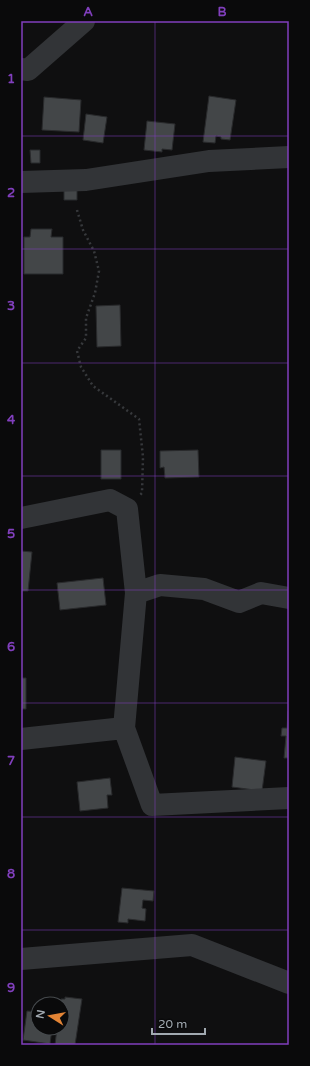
<svg xmlns="http://www.w3.org/2000/svg" width="310" height="1066" font-family="'Varela Round',sans-serif">
<rect width="100%" height="100%" fill="#0f0f10"/>
<path fill="#434648" stroke="#292a2c" d="M209 96 236 100 230 140 221 139V137L216 136 215 143 203 142Z
M44 97 81 100 79 132 42 130Z
M86 114 107 117 103 143 83 140Z
M147 121 175 124 172 150 162 149V152L144 150Z
M30 150H40V163H31Z
M64 187H77V200H64Z
M31 229H52L51 237H63V274H24V237H30Z
M120 305 121 346 97 347 96 306Z
M101 450H121V479H101Z
M198 450 199 477 165 478 164 467 160 468V451Z
M21 551 32 552 28 591H21Z
M103 578 106 605 60 610 57 583Z
M21 678H26V709H21Z
M288 711H289V758H284L286 736H281L282 728H287Z
M235 757 266 761 262 791 232 787Z
M110 778 112 795H107L108 808 80 811 77 782Z
M122 888 154 891 153 901 143 900 142 908 146 909 145 921 128 919V923L118 922Z
M65 997 82 999 75 1045H55L57 1028H62L61 999H65Z
M27 1011 38 1012V1028H52L50 1044 23 1040Z"/>
<g fill="none" stroke-linecap="round" stroke-linejoin="round">
<path stroke="#37393c" stroke-width="2.5" stroke-dasharray="2 3" stroke-linecap="butt" d="M77 210 83 230 94 251 99 271 95 293 86 318V338L77 351 81 367 93 386 139 419 143 457 142 493 139 496"/>
<path stroke="#323437" stroke-width="22" d="M21 69 28 70 84 21
M21 182 86 180 209 161 289 157
M21 518 110 500 127 509 136 593 124 728 152 805 289 798
M136 593 160 585 204 589 239 602 261 593 289 598
M21 739 124 728
M21 959 192 945 289 983"/>
</g>
<path fill="none" stroke="#813fbd" stroke-width="1" stroke-opacity="0.55" d="M155 21V1045M21 136H289M21 249H289M21 363H289M21 476H289M21 590H289M21 703H289M21 817H289M21 930H289"/>
<rect width="310" height="1066" fill="none" stroke="#0a0a0b" stroke-width="44"/>
<g transform="translate(50 1016) rotate(281)"><circle r="19" fill="#0a0a0b" stroke="#464a4d"/>
<path d="M0-3L7 15L0 10L-7 15Z" fill="#e38435"/>
<text y="-6" font-size="11" font-weight="bold" text-anchor="middle" fill="#a1a9b0">N</text>
</g>
<path d="M152 1028v6h53v-6" fill="none" stroke="#a1a9b0" stroke-width="2"/>
<text x="158" y="1028" font-size="12" fill="#a1a9b0" stroke="#0a0a0b" stroke-width="3" paint-order="stroke">20 m</text>
<rect x="22" y="22" width="266" height="1022" fill="none" stroke="#813fbd" stroke-width="1.5"/>
<g font-size="13" text-anchor="middle" font-weight="bold" fill="#813fbd">
<text x="88" y="16">A</text>
<text x="222" y="16">B</text>
<text x="11" y="83">1</text>
<text x="11" y="197">2</text>
<text x="11" y="310">3</text>
<text x="11" y="424">4</text>
<text x="11" y="538">5</text>
<text x="11" y="651">6</text>
<text x="11" y="765">7</text>
<text x="11" y="878">8</text>
<text x="11" y="992">9</text>
</g>
</svg>
